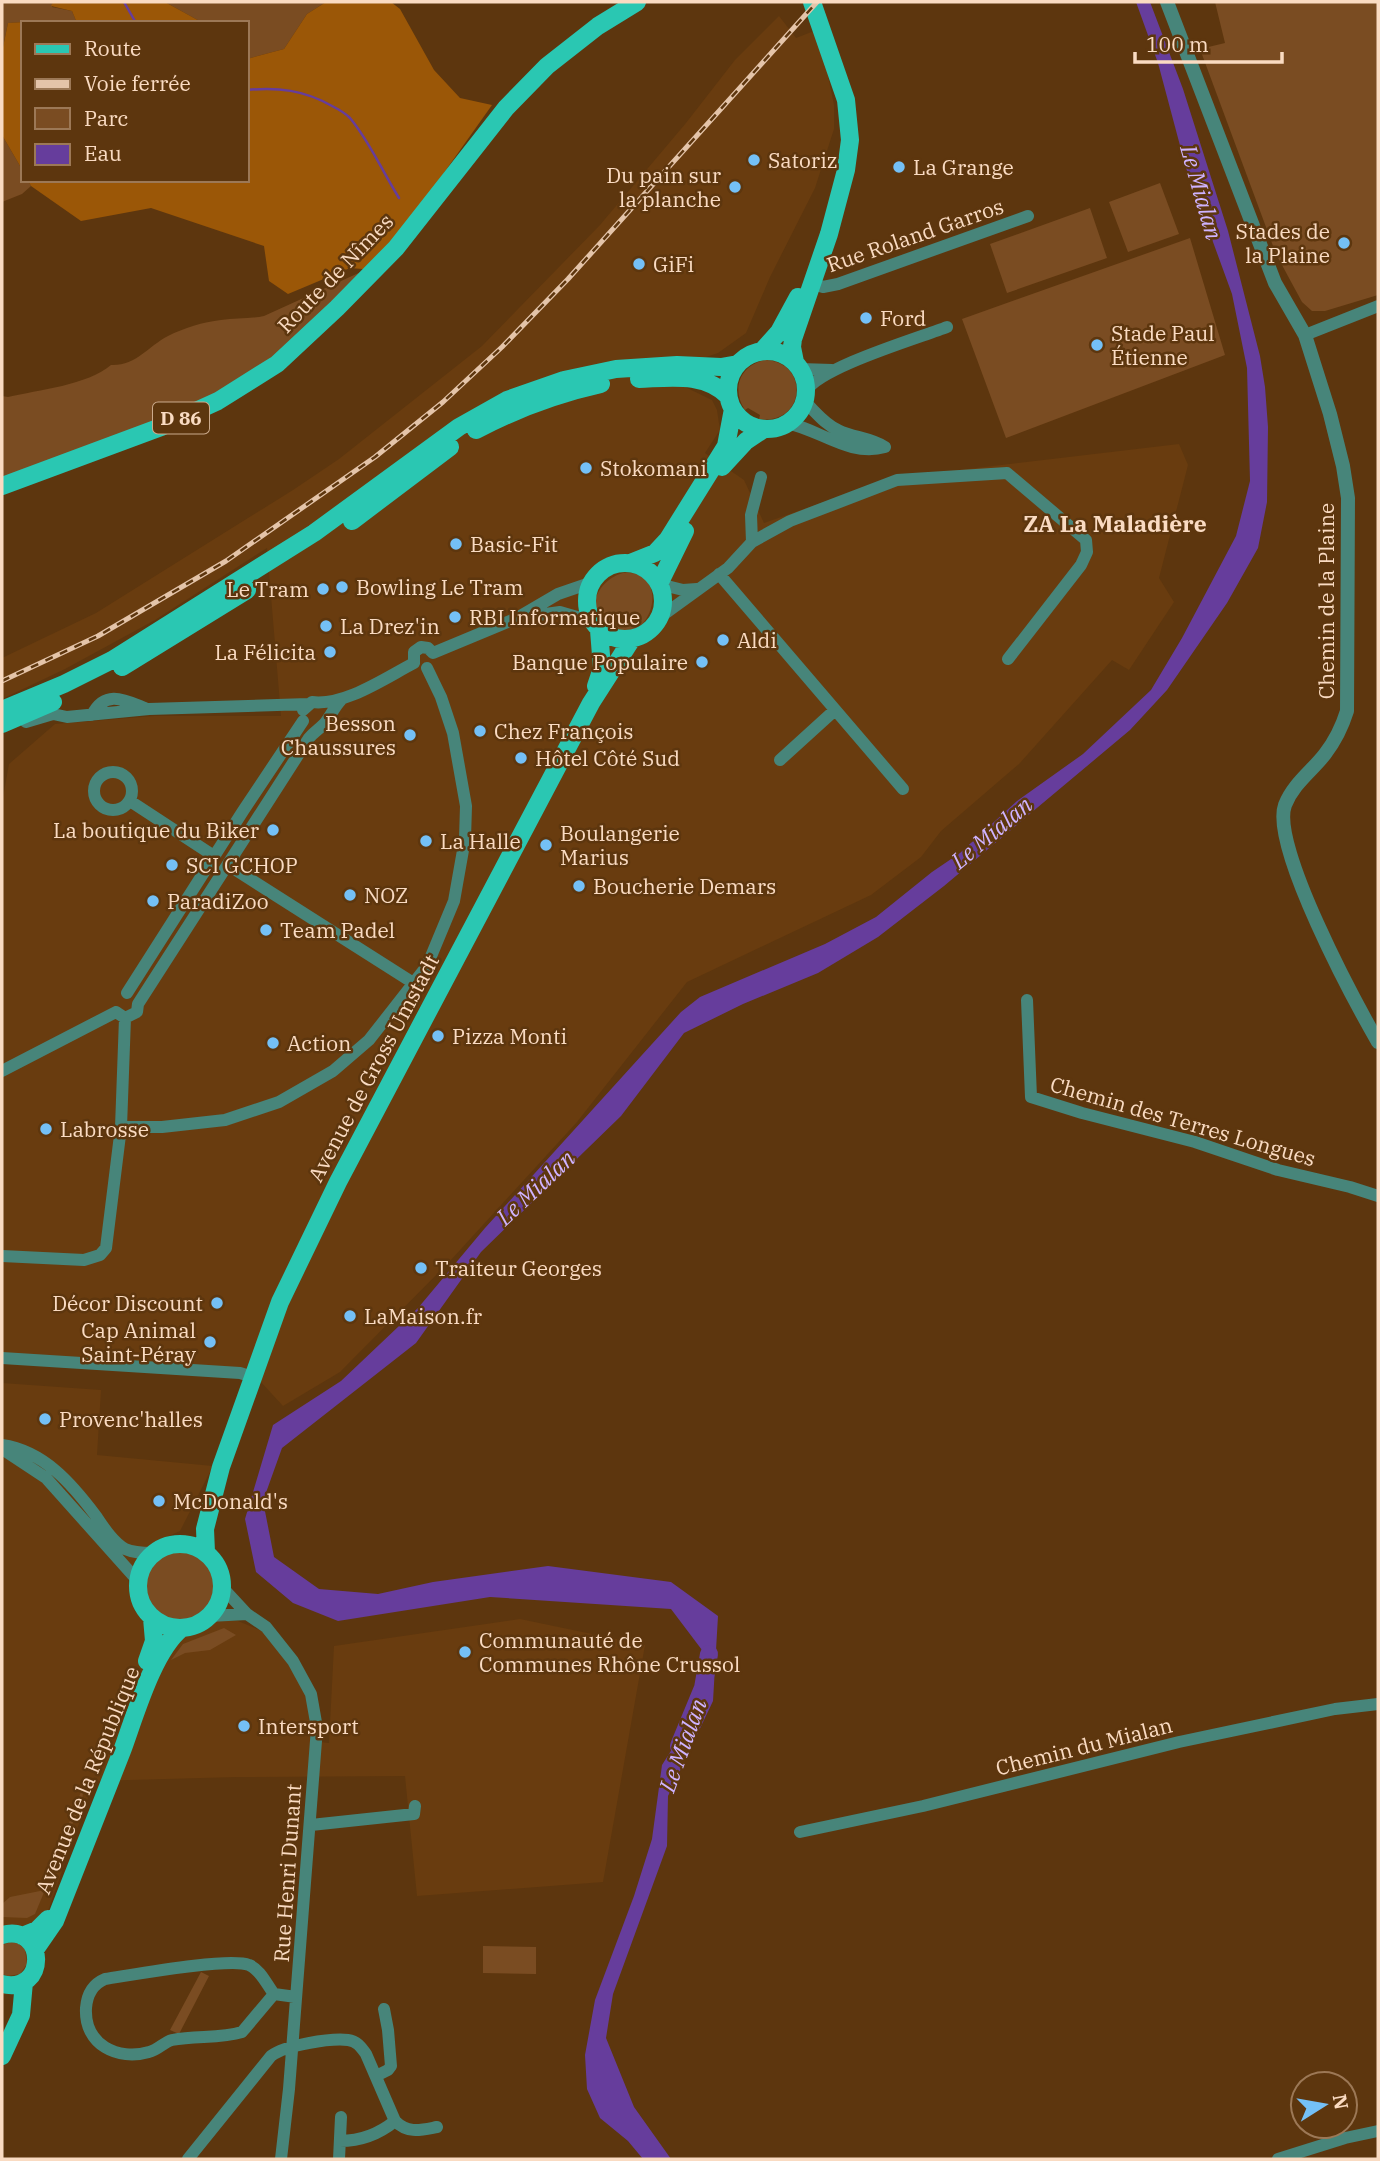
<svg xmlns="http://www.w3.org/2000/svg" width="1380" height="2161" font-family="'IBM Plex Serif',serif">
<rect width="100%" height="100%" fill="#5d360e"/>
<path fill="#693c0f" d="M779 16 796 38 814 31 827 71 834 105V129L815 188 770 277 746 333 718 353 703 358 681 385 712 400 717 410 720 430 705 453 744 480 764 523 892 478 1179 444 1188 465 1159 578 1174 602 1129 670 1112 660 1019 764 941 831 921 857 871 895 687 982 577 1122 450 1261 340 1372 283 1406 249 1369 2 1354V803L9 764 55 724 154 716H281L267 548 155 620 65 669 2 699V658L96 613 293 490 339 459 482 346 600 225 686 123 735 60Z
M2 1383 101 1390 97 1455 213 1466 180 1531 153 1543 132 1567 128 1579 135 1611 147 1623 168 1634 191 1633 215 1621H238L262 1631 273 1642 299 1680 307 1697 312 1741 329 1743 334 1646 520 1619 645 1645 603 1882 417 1896 405 1776 237 1777 94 1781 19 1993 2 1995Z"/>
<path fill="#7a4c22" d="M2 2H53L52 7 72 11 77 23 41 21 8 23 2 52Z
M165 2H326L307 14 284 49 247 59V23H203Z
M1215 2H1378V295L1325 311H1312L1302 302 1276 254 1200 49 1225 43Z
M2 135 23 171V180H28L31 186 22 194 2 202Z
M1160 183 1179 234 1128 252 1109 202Z
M1090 208 1107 258 1007 293 990 244Z
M1190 238 1225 355 1006 438 962 319Z
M363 271 337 308 218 401 2 486V396L8 397C38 390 88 385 111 365 136 366 147 347 168 336 184 328 203 322 221 320 235 318 250 319 264 316Z
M765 360C811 362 805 426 759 419L760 415 748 408 745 410C731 389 740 365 765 360Z
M623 573C675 569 650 651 610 629 581 614 597 580 623 573Z
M144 1586a35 35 0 1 1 70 0a35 35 0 1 1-70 0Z
M224 1628 236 1635 210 1650 185 1653 171 1660 183 1644Z
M84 1784 82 1801 35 1914 27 1918 2 1917V1904L10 1897 40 1891 44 1888Z
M11 1942 17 1943 25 1949 27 1964 20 1974 8 1976 2 1974V1945Z
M483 1946 536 1947V1974L483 1973Z
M201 1972 209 1976 179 2034 170 2030Z"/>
<path fill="#9b5707" d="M53 2H165L203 23H77L72 11 51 6Z
M326 2H391L400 9 434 70 460 98 492 105 375 270 350 268 288 294 269 281 264 246 151 208 81 221 31 186 28 180H247V59L284 49 307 14Z
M41 21 23 23V171L2 135V52L8 23Z"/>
<path fill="#663d9c" d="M1136 2H1150L1183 89 1228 231 1260 356 1265 387 1268 427 1267 502 1258 548 1227 603 1167 690 1130 730 944 886 878 937 818 973 743 1004 684 1033 621 1116 481 1252 416 1343 282 1448 263 1501 274 1557 319 1589 378 1594 433 1582 548 1566 671 1582 718 1616 713 1701 668 1796 667 1846 613 1994 606 2038 634 2107 671 2159H643L628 2141 600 2118 587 2089 585 2055 595 2000 634 1896 652 1839 662 1765 693 1716 705 1682 702 1650 671 1609 490 1597 338 1621 293 1603 256 1572 245 1519 273 1425 341 1381 418 1308 485 1228 681 1012 700 997 825 944 876 917 932 872 960 853 1017 801 1083 754 1151 690 1182 638 1236 536 1250 481 1247 368 1232 294 1186 168 1158 63Z"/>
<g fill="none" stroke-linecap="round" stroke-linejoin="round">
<path stroke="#663d9c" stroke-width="2.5" d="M124 2 136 23
M247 90C278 87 304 90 332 106 338 109 345 113 350 118 370 142 382 171 399 198"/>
<path stroke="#663d9c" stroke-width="18" d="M679 1746 703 1688 709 1654"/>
<path stroke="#47857a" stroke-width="12" d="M813 284 823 287 838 284 1028 216
M1305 335 1378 306
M800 369 832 370
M806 392C817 368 919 338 947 327
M804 401C815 411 824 424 838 430 854 438 869 437 885 447
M787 423C821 430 849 457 885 447
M752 542 751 515 761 477
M719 574 903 789
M659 584 683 590 697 589
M524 617 560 612 591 621
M659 618 728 568 752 542 790 521 897 480 1007 473 1086 540 1087 552 1081 565 1008 659
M433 653 517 618 558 594 590 583
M414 663V652L421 647 428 648 433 653
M303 710 312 702C345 706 385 678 414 663
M92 715C105 689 125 700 145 708
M26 722 53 714 67 717 149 709 308 704
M780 760 835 710
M94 791a19 19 0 1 1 38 0a19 19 0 1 1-38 0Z
M130 801 214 856
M228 865 415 984
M127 993 243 811 303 721
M1027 1000 1031 1097 1082 1113 1195 1142 1278 1170 1350 1187 1378 1196
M116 1012 125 1018 137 1012 138 1004 309 738C314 732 318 730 323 725 328 721 334 707 341 700
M2 1071 116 1012
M121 1127H162L225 1120 279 1102 333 1071 369 1040 427 966 454 901 465 839 466 806 453 733 441 697 427 668
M2 1256 84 1260 100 1255 106 1248 121 1127 125 1018
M2 1358 240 1373 253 1377
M2 1445C44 1451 72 1484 96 1516 104 1528 113 1542 125 1549 134 1553 143 1553 152 1553
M2 1449 46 1478 138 1581
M222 1587 247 1614 266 1627 293 1661 311 1694 317 1728 289 2089 281 2159
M209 1616 247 1614
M311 1825 414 1814 415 1806
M800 1832 923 1806 1179 1742 1335 1709 1378 1704
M274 1994 242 2032C220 2039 195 2035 172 2040 164 2042 158 2050 149 2052 118 2061 84 2045 86 2008 87 1995 93 1984 105 1979 132 1975 229 1957 249 1965 260 1969 267 1985 274 1994L296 1997
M376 2076 388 2070 391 2066 388 2030 384 2009
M395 2121C408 2134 421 2130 437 2127
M188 2159 271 2056C285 2045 331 2038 348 2040 357 2041 361 2047 366 2054L395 2121C379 2134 361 2141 340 2141
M339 2159 341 2117
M1278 2159 1345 2138 1378 2131"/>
<path stroke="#47857a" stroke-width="14" d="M1167 2 1275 283 1305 335 1330 414 1343 466 1348 498 1347 711C1342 727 1335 741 1325 754 1312 771 1293 784 1285 805 1270 845 1355 1002 1378 1042"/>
<path stroke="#2ac7b2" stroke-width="18" d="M762 351 779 332 798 297
M728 390a39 39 0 1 1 78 0a39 39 0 1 1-78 0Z
M795 362 792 347 793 339 829 234 846 170 850 140 846 100 812 2
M639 379C670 378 704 372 728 396
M476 430C516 409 556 394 601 384
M722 467 746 441 764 429
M2 486 161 427 218 401 277 364 337 308 396 248 506 108 547 66 598 26 637 2
M352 521 450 447
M587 601a38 38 0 1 1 76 0a38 38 0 1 1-76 0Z
M630 563 655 553 668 539 726 446 733 409
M659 584 685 531
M122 667 247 590
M596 686 602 668 599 630
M2 710 64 684 112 660 314 533 459 427 507 400 564 380 616 369 677 365 721 367 738 364
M2 724 53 702
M138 1586a42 42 0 1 1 84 0a42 42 0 1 1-84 0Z
M206 1552 205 1529 221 1467 280 1302 338 1182 591 703 632 639
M147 1661 154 1641 152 1618
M2 1935C47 1923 48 1995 2 1984
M22 1936 37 1930 48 1919
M35 1950 55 1921 122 1751C135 1716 153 1651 182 1628
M2 2056 21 2015 24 1982"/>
<defs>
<path id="rail" d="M2 681 98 636 226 561 375 457 443 402 502 347 568 279 817 2"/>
</defs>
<use href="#rail" stroke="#e4c4a9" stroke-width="5"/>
<use href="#rail" stroke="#5d360e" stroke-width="2.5" stroke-dasharray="8" stroke-linecap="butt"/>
</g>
<g fill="#74c0f6" stroke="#5d360e" stroke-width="2.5">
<circle cx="754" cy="160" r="7"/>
<circle cx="899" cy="167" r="7"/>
<circle cx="735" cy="187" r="7"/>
<circle cx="1344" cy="243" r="7"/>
<circle cx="639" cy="264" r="7"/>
<circle cx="866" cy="318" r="7"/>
<circle cx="1097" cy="345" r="7"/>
<circle cx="586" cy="468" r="7"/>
<circle cx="456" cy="544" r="7"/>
<circle cx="342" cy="587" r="7"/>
<circle cx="323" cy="589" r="7"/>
<circle cx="455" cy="617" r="7"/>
<circle cx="326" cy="626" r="7"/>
<circle cx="723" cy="640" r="7"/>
<circle cx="330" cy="652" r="7"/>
<circle cx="702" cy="662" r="7"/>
<circle cx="480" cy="731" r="7"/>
<circle cx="410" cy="735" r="7"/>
<circle cx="521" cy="758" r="7"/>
<circle cx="273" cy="830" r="7"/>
<circle cx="426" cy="841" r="7"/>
<circle cx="546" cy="845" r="7"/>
<circle cx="172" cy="865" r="7"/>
<circle cx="579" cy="886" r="7"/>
<circle cx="350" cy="895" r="7"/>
<circle cx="153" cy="901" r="7"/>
<circle cx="266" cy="930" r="7"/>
<circle cx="438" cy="1036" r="7"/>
<circle cx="273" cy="1043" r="7"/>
<circle cx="46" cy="1129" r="7"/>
<circle cx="421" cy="1268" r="7"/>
<circle cx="217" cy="1303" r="7"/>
<circle cx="350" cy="1316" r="7"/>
<circle cx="210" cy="1342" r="7"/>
<circle cx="45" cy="1419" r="7"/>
<circle cx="159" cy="1501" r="7"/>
<circle cx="465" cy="1652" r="7"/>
<circle cx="244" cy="1726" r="7"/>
</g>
<g text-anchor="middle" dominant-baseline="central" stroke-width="5" stroke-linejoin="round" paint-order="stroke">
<rect fill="#5d360e" stroke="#cbaa8c" stroke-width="2" x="153" y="402.5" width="56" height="31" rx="5"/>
<g font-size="19" font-weight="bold" fill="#fadbc2">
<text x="181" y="418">D 86</text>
</g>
<g font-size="21" fill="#fadbc2" stroke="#5d360e" text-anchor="start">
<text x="768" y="160">Satoriz</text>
<text x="913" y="167">La Grange</text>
<text x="721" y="175" text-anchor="end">Du pain sur<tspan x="721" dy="24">la planche</tspan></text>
<text x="1330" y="231" text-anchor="end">Stades de<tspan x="1330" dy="24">la Plaine</tspan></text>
<text x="653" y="264">GiFi</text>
<text x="880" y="318">Ford</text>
<text x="1111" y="333">Stade Paul<tspan x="1111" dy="24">Étienne</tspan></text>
<text x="600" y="468">Stokomani</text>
<text x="470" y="544">Basic-Fit</text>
<text x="356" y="587">Bowling Le Tram</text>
<text x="309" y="589" text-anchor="end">Le Tram</text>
<text x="469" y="617">RBI Informatique</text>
<text x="340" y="626">La Drez'in</text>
<text x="737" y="640">Aldi</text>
<text x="316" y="652" text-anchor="end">La Félicita</text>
<text x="688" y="662" text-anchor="end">Banque Populaire</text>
<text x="396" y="723" text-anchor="end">Besson<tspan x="396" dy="24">Chaussures</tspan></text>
<text x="494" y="731">Chez François</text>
<text x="535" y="758">Hôtel Côté Sud</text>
<text x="259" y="830" text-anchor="end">La boutique du Biker</text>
<text x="560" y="833">Boulangerie<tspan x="560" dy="24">Marius</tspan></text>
<text x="440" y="841">La Halle</text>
<text x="186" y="865">SCI GCHOP</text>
<text x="593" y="886">Boucherie Demars</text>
<text x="364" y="895">NOZ</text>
<text x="167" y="901">ParadiZoo</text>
<text x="280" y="930">Team Padel</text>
<text x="452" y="1036">Pizza Monti</text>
<text x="287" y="1043">Action</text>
<text x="60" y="1129">Labrosse</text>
<text x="435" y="1268">Traiteur Georges</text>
<text x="203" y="1303" text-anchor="end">Décor Discount</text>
<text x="364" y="1316">LaMaison.fr</text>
<text x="196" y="1330" text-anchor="end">Cap Animal<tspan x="196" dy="24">Saint-Péray</tspan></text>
<text x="59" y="1419">Provenc'halles</text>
<text x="173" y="1501">McDonald's</text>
<text x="479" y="1640">Communauté de<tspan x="479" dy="24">Communes Rhône Crussol</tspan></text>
<text x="258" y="1726">Intersport</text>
</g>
<g font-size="21" fill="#fadbc2" stroke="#5d360e">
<text transform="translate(915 235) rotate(-19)">Rue Roland Garros</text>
<text transform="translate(335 273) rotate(-46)">Route de Nîmes</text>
<text transform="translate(1326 601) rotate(-90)">Chemin de la Plaine</text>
<text transform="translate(373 1068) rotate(-62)">Avenue de Gross Umstadt</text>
<text transform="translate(1183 1121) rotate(16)">Chemin des Terres Longues</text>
<text transform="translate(1084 1746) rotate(-14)">Chemin du Mialan</text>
<text transform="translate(87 1780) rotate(-68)">Avenue de la République</text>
<text transform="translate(287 1873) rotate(-86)">Rue Henri Dunant</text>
</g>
<g font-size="23" font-style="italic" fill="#cfb3ff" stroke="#5d360e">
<text transform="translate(1202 192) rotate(74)">Le Mialan</text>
<text transform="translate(991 832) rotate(-40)">Le Mialan</text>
<text transform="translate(535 1187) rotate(-43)">Le Mialan</text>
<text transform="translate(682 1745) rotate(-70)">Le Mialan</text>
</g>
<g font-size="23" font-weight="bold" fill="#fadbc2" stroke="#5d360e">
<text x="1115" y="523">ZA La Maladière</text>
</g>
</g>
<rect width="1380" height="2161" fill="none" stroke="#fadbc2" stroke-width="7"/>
<rect x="21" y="21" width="228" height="161" fill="#5d360e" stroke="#9c7856" stroke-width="2"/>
<rect x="35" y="44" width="35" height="10" fill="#2ac7b2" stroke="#9c7856" stroke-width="2"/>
<text x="84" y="56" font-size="21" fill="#fadbc2">Route</text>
<rect x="35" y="79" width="35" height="10" fill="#e4c4a9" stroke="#9c7856" stroke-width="2"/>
<text x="84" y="91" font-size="21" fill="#fadbc2">Voie ferrée</text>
<rect x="35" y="108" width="35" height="21" fill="#7a4c22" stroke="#9c7856" stroke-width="2"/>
<text x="84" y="126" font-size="21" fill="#fadbc2">Parc</text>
<rect x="35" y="144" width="35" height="21" fill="#663d9c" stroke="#9c7856" stroke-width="2"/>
<text x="84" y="161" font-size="21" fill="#fadbc2">Eau</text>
<g transform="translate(1324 2105) rotate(79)"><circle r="33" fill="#5d360e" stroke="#9c7856" stroke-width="2"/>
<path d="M0-5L12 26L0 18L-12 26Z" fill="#74c0f6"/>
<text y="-10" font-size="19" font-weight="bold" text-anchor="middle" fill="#fadbc2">N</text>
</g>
<path d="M1135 52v10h147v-10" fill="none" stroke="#fadbc2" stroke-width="3.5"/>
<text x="1146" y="52" font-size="21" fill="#fadbc2" stroke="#5d360e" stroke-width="5" paint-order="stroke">100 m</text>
</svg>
